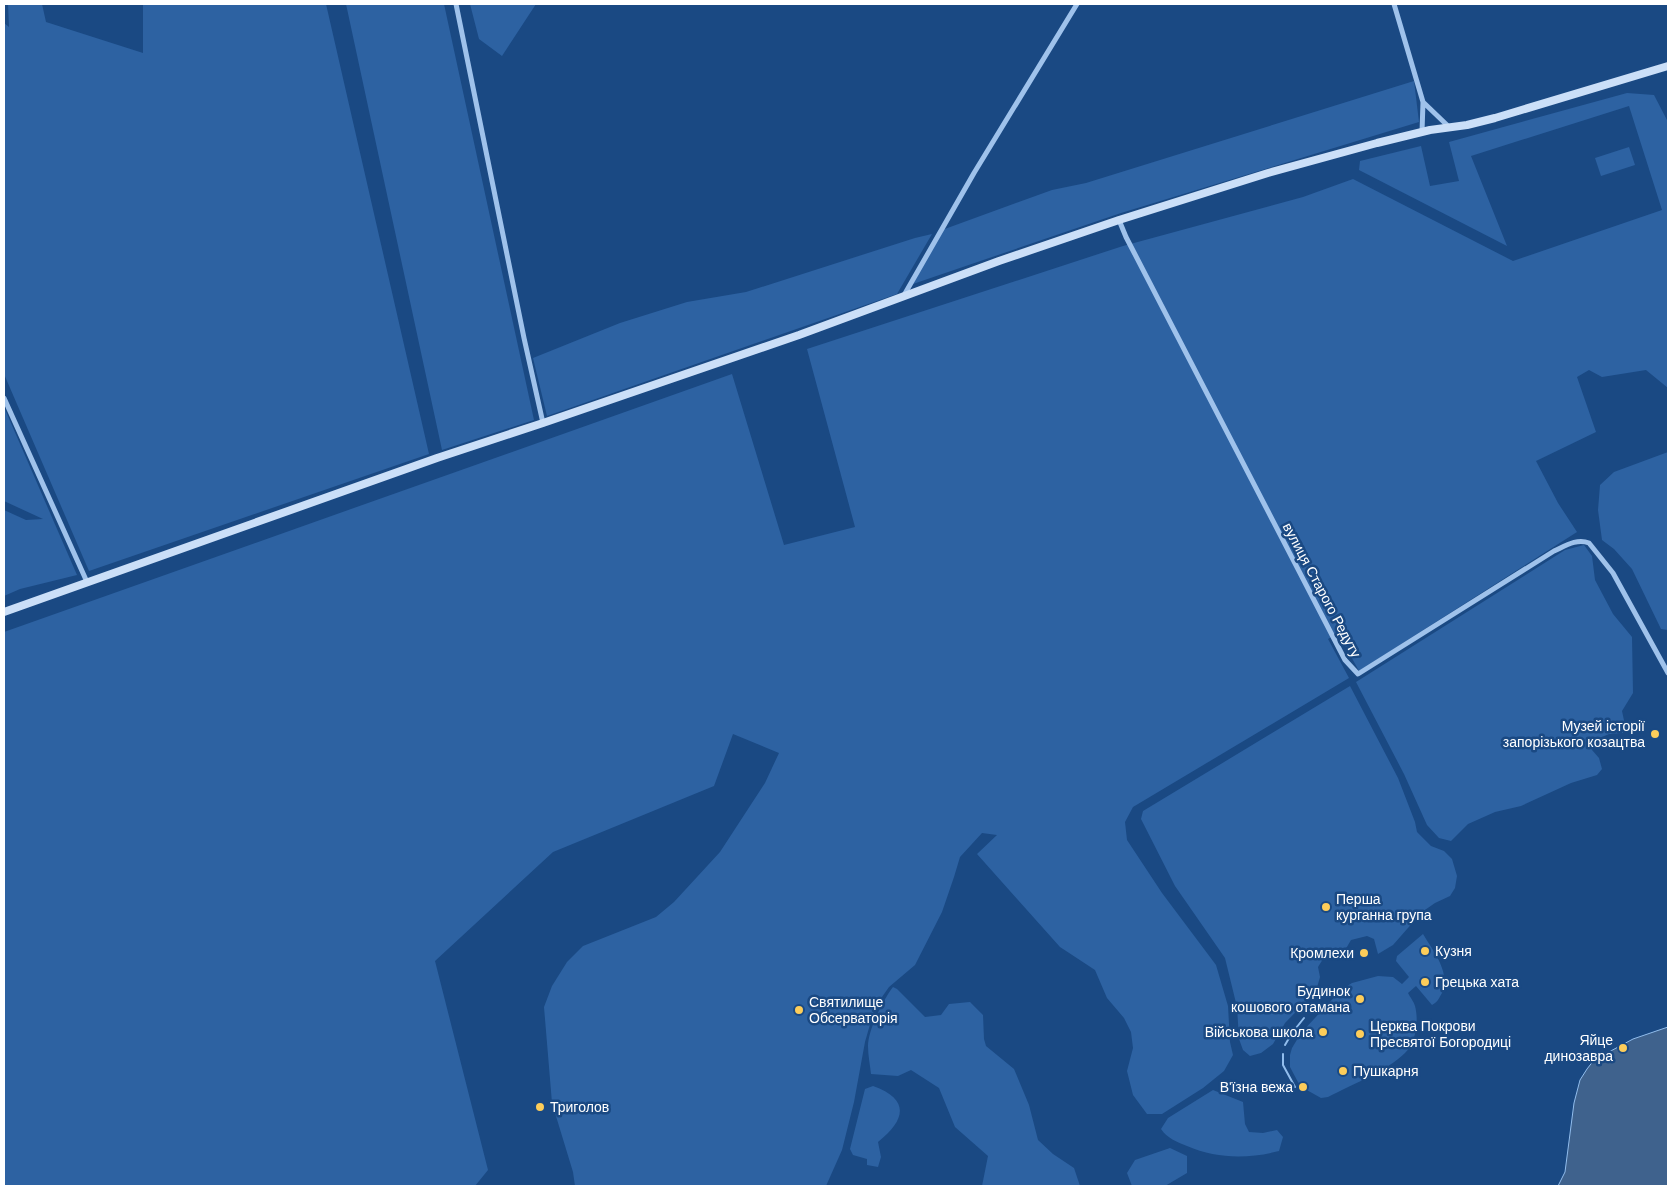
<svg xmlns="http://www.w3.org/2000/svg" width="1672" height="1190" font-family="'DM Sans',sans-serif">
<rect width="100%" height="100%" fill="#1a4983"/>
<path fill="#2d62a2" d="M8 4H42L46 22 143 53V4H326L429 454 89 571 4 374V23L9 27Z
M346 4H444L534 420 442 450Z
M470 4H536L502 56 479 39Z
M1414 81 1419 122 1121 213 913 284 942 230 1052 190 1086 183Z
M1627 93 1654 95 1668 122V388L1646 370 1602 377 1589 370 1577 377 1596 432 1536 461 1558 503 1577 532 1359 671 1338 633 1328 639 1349 678 1133 807 1125 822 1127 840 1162 893 1216 965 1228 1006 1230 1042 1233 1055 1224 1071 1203 1088 1162 1114H1147L1133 1095 1127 1071 1133 1048 1131 1032 1124 1018 1107 998 1095 970 1060 947 977 854 997 835 982 833 960 857 954 877 942 912 915 965 889 987 875 1007 865 1042 854 1102 842 1150 826 1186H575L573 1172 552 1103 544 1007 552 986 567 962 583 946 656 917 674 902 720 852 765 783 779 753 733 734 714 786 553 852 435 961 488 1170 475 1186H4V632L732 374 784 545 855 527 807 349 1123 246 1303 197 1353 179 1513 261 1662 210 1629 106 1471 156 1507 246 1359 170 1360 161 1421 146 1430 186 1459 181 1449 142Z
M1629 147 1635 165 1601 176 1595 158Z
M932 234 897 294 547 416 533 358 620 323 687 302 746 292 915 238Z
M4 407 77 575 20 589 4 596V510L26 520 43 519 4 501Z
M1668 452V630L1661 629 1632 569 1614 549 1602 540 1598 510 1600 485 1614 472Z
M1584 545 1592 556 1595 580 1613 614 1632 637 1633 693 1622 711 1625 725 1623 733 1609 734 1595 740 1592 750 1599 758 1602 769 1597 775 1571 783 1521 806 1495 812 1468 824 1451 841 1439 838 1427 825 1404 774 1356 682 1565 550Z
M1350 686 1398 778 1415 822 1417 832 1431 846 1444 851 1452 859 1457 876 1455 888 1450 896 1435 903 1422 912 1393 945 1378 954 1374 939 1367 936 1351 940 1341 957 1323 959 1318 967 1320 977 1316 991 1285 1023 1273 1044 1261 1053 1250 1056 1243 1050 1239 1039 1237 1007 1225 958 1175 886 1141 819 1143 811Z
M1423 934C1433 951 1451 972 1442 993 1439 998 1438 1002 1432 1005L1416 986 1408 993C1410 997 1414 1002 1415 1006 1419 1021 1416 1043 1405 1053 1387 1071 1351 1085 1328 1097L1321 1098 1305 1089 1303 1091 1298 1086 1299 1084 1290 1067V1055L1292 1048 1301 1033 1341 990 1352 983 1378 976 1393 977 1402 984 1409 977 1396 961 1397 956Z
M893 987 897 989 925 1017 941 1015 949 1004 970 1002 983 1015 984 1039 986 1046 1014 1069 1029 1105 1038 1140 1053 1154 1074 1168 1080 1186H982L988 1156 955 1127 939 1088 911 1070 898 1076 871 1074C870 1065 868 1055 868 1046 868 1030 883 1000 893 987Z
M873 1086C910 1099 906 1120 878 1142L881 1157 878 1167 867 1165V1159L853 1155 850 1149 865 1089Z
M1213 1090 1243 1102 1245 1124 1249 1132 1263 1133 1277 1130 1283 1137 1279 1151C1248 1159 1217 1159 1187 1146 1177 1142 1167 1138 1161 1129L1168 1118Z
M1170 1148 1187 1156V1173L1165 1186H1132L1127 1173 1135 1160Z"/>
<path fill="#3f628d" stroke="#91bded" d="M1668 1027V1186H1558L1565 1172 1574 1103 1580 1080 1587 1069 1594 1060 1633 1039Z"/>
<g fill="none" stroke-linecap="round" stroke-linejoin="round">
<path stroke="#91bded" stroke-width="2" d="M1285 1045 1292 1033 1304 1018
M1283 1054V1065L1295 1087"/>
<path stroke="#9fc2eb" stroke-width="5" d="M456 4 524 338 543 423
M1394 4 1423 102 1422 132
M1423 102 1449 127
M1119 220 1126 237 1345 660 1358 674 1554 551C1565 546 1577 538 1589 543L1613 573 1668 673
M903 297 974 173 1077 4
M4 398 87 582"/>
<path stroke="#cbdff8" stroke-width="8" d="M4 612 437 458 543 423 799 335 999 261 1119 220 1268 173 1377 143 1430 130 1467 125 1495 118 1668 66"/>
</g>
<g fill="#fdcd5a" stroke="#1a4983" stroke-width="2">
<circle cx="1655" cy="734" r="5"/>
<circle cx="1326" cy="907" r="5"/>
<circle cx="1425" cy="951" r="5"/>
<circle cx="1364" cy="953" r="5"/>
<circle cx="1425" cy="982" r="5"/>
<circle cx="1360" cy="999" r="5"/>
<circle cx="799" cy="1010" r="5"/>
<circle cx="1323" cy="1032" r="5"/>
<circle cx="1360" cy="1034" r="5"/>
<circle cx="1623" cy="1048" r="5"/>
<circle cx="1343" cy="1071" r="5"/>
<circle cx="1303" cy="1087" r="5"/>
<circle cx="540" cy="1107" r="5"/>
</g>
<g text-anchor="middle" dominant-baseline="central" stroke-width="5" stroke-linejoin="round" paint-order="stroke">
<g font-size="14" fill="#fff" stroke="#1a4983">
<text transform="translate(1322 590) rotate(62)">вулиця Старого Редуту</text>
</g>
<g font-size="14" fill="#fff" stroke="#1a4983" text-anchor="start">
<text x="1645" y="726" text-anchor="end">Музей історії<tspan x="1645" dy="16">запорізького козацтва</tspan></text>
<text x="1336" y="899">Перша<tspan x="1336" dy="16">курганна група</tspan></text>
<text x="1435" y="951">Кузня</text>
<text x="1354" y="953" text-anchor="end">Кромлехи</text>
<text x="1435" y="982">Грецька хата</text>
<text x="1350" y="991" text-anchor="end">Будинок<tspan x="1350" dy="16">кошового отамана</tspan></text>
<text x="809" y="1002">Святилище<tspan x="809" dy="16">Обсерваторія</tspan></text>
<text x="1370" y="1026">Церква Покрови<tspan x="1370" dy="16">Пресвятої Богородиці</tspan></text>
<text x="1313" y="1032" text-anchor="end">Військова школа</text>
<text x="1613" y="1040" text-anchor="end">Яйце<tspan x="1613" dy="16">динозавра</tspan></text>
<text x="1353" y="1071">Пушкарня</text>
<text x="1293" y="1087" text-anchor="end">В'їзна вежа</text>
<text x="550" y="1107">Триголов</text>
</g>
</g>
<rect width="1672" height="1190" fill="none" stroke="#ffffff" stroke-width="10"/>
</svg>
